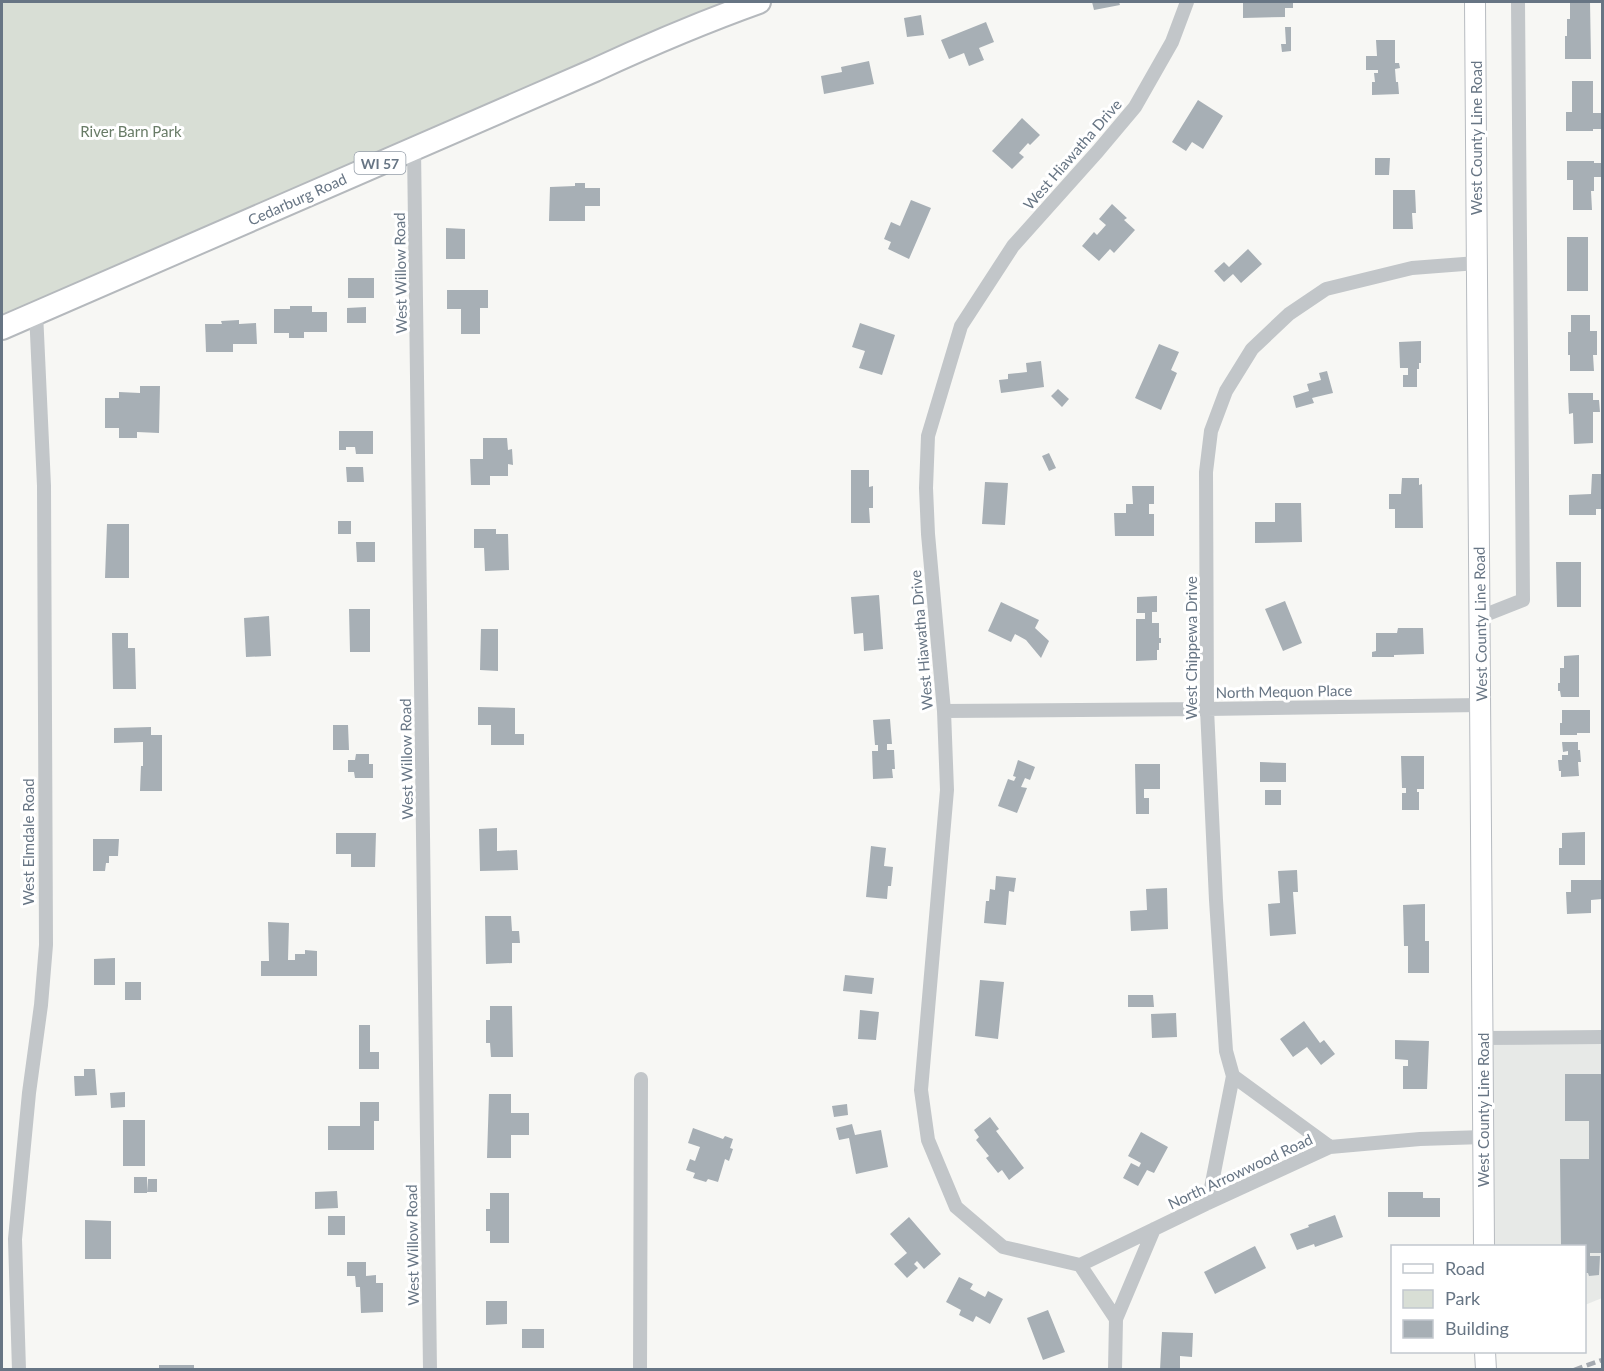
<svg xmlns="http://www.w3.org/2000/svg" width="1604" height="1371" font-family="Lato,sans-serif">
<rect width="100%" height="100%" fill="#f7f7f4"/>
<path fill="#e7e9e7" d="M1602 1037V1298L1585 1305 1584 1246H1492L1483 1038Z"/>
<path fill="#d8ded5" d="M2 2H761L2 328Z"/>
<path fill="#a7afb5" d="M1092 2H1119L1120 5 1094 10Z
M1243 2H1293V8H1285V17L1243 18Z
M1570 2H1590L1591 59H1565V36H1567V19H1570Z
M921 15 924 35 907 37 904 18Z
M986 22 994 42 979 48 984 60 969 66 964 53 949 59 941 40Z
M1285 27H1291V51L1282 52 1281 44H1286Z
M1376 40H1395V63H1399L1400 68 1395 69 1396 82H1398L1399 94 1372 95V82H1375L1374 73H1378V70H1366V56H1377Z
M869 61 874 84 824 94 821 76 842 72 841 67Z
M1572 81H1593V113H1602V129H1593V131H1566V112H1572Z
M1198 100 1223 116 1203 149 1192 142 1186 151 1172 142Z
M1022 118 1040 135 1030 145 1028 143 1019 153 1024 157 1012 169 992 151Z
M1375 158H1390L1389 175H1375Z
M1567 161H1594V163H1602V177H1594V191H1591L1592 210H1573V180H1567Z
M575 183H585V188H600V206H585V221H549L550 187 575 186Z
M1393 190H1415L1416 213H1412L1413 229H1393Z
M911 200 931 208 909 259 888 249 891 242 884 239 891 222 900 226Z
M1112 204 1127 218 1124 220 1135 230 1114 253 1110 249 1099 261 1082 246 1094 232 1097 235 1106 225 1099 219Z
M446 228 465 229V259H446Z
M1567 237H1588V291H1567Z
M1248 249 1262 264 1241 283 1233 274 1224 282 1214 271 1224 262 1229 267Z
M348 278H374V298H348Z
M447 290H488V308H480V334H461V309H447Z
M290 306H312V312H327V332H304V338H289V333H274V309H290Z
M366 307V323H347V308Z
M1571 315H1590V331H1597V355H1593L1594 371H1570V355H1568V332H1571Z
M239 320V324L256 323 257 344H233V352H206L205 324H222L221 321Z
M860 323 895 335 882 375 859 368 865 351 852 347Z
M1421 341V363H1419V369H1417V387H1403V375H1408V368H1400L1399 342Z
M1159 344 1179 352 1171 370 1177 373 1161 410 1135 398Z
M1041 361 1044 387 1001 393 999 380 1008 379V374L1027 372 1026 363Z
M1327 371 1333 393 1312 398 1314 403 1296 408 1293 396 1309 391 1307 384 1321 380 1319 373Z
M140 386H160L159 433 137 432V438H119V428H105V398H119V392L140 393Z
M1058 389 1069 399 1062 407 1051 396Z
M1568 393H1593V400H1599L1600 412H1593V443L1574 444 1573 413 1569 414Z
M339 431H373V454H356L355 447H346V450H339Z
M483 438H507L508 450 512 449 513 465 508 464V476H490V485H471L470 459H483Z
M1049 453 1056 468 1049 471 1042 456Z
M346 467H363L364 482H347Z
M851 470H869V487L873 486V508H869L870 523H851Z
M1592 474H1602V509H1596V515H1569V495L1591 494Z
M1402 478H1419V485L1422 484 1423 528H1395V509H1389V494H1401Z
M985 482 1008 483 1005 525 982 524Z
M1132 486H1154V504H1149V514H1154V536H1115L1114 513H1126V504H1133Z
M1275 503H1301L1302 542 1255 543V522H1275Z
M338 521H351V534H338Z
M107 524H129V578H105Z
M474 529H496V534H508L509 570 485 571 484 548H474Z
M356 542H375V562H357Z
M1556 562H1581V607H1557Z
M879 595 883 649 864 651 863 633 854 634 851 597Z
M1157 596V612H1152V623H1159V638H1161V643H1159V650H1157V660L1136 661V619H1145V613H1137V597Z
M1285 601 1302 643 1283 651 1265 609Z
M1001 602 1039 620 1035 628 1049 641 1041 658 1026 640 1015 634 1011 642 988 631Z
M349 609H370V652H350Z
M269 616 271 656 246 657 244 618Z
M1398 628H1423L1424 654 1394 655V657H1372V652L1376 651V633H1397Z
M481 629H498V671L480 670Z
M112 633H128V648H135L136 689H113Z
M1579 655V697H1561L1560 691H1558V683H1560V668H1564V656Z
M478 707 515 708V734H524V745H491V725H478Z
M1562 710H1590V733H1577V735H1560V723H1562Z
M890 719 892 744H887V750H894L895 769H892L893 778 873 779 872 751H878V745H875L873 720Z
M333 725H348L349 750H333Z
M151 727V735H162V791H140L141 766H143V742L114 743V728Z
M1562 742H1578V750H1580L1581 762H1578L1579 776 1561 777V771H1559L1558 760H1562V755H1568V751L1563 752Z
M356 754H369V764H373V778H355L354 772H348V760H355Z
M1401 756H1424V789H1417V792H1419V810H1402V793H1406V788H1402Z
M1018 760 1035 767 1030 780 1025 778 1021 787 1027 788 1017 813 998 806 1008 779 1014 781 1016 777 1013 776Z
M1260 762 1286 763V782H1260Z
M1135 764H1160V789H1144V798H1149V814H1136Z
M1265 790H1281V805H1265Z
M497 828V851L517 850 518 870 480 871 479 829Z
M1585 832V865H1559V848H1562V833Z
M336 833H376L375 867H351V854H336Z
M93 839H119L118 856H109V863H106L105 871H93Z
M871 846 886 848 884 866 893 867 891 886H888L887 899 866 897Z
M1297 870 1298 892H1293L1296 934 1270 936 1268 904 1280 903 1278 871Z
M996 876 1016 878 1014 892 1009 891 1006 925 984 923 986 901H989L990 889 995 890Z
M1571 880H1602V899L1591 900V913L1567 914 1566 892H1571Z
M1167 888 1168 929 1131 931 1130 911 1147 910 1146 889Z
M1425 904V941H1429V973H1408V946H1404L1403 905Z
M485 916H511L512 931H519L520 943H512V963L486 964Z
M268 922 289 923 288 960H295V954H305V950L317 951V976H261V961H269Z
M115 958V985H94V959Z
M845 975 874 978 872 994 843 991Z
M980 980 1004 982 998 1039 975 1036Z
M125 982H141V1000H125Z
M1128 995H1153L1154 1007H1128Z
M490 1006H512L513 1057H491L490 1043H486V1020H490Z
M860 1010 879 1012 876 1040 858 1039Z
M1176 1013 1177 1037 1152 1038 1151 1014Z
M1304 1021 1320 1043 1324 1040 1335 1054 1321 1065 1307 1047 1293 1057 1280 1039Z
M359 1025H370V1052H379V1069H359Z
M1395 1040 1429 1041 1427 1089H1403V1066H1408V1060L1395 1059Z
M84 1069H95L97 1095 75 1096 74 1076H84Z
M1565 1074H1602V1253H1590V1256H1600L1599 1275 1589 1276 1588 1273H1584V1246H1561L1560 1159H1589V1121H1565Z
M125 1092V1107L111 1108 110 1093Z
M489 1094H511V1113H529V1135H511V1158H487Z
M360 1102H379V1121H374V1150H328V1126H360Z
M847 1104 848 1115 834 1117 832 1106Z
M990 1117 999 1129 996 1131 1024 1168 1009 1180 1002 1170 998 1173 986 1158 989 1156 976 1140 979 1137 974 1130Z
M123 1120H145V1166H123Z
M852 1124 855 1135 881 1130 888 1167 856 1174 849 1138 839 1140 836 1128Z
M693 1128 723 1139 725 1136 733 1139 730 1148 733 1149 729 1161 725 1159 718 1182 708 1179 706 1182 693 1178 695 1173 686 1170 690 1159 695 1161 700 1147 688 1143Z
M1141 1132 1168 1147 1154 1173 1147 1170 1138 1186 1123 1178 1131 1163 1139 1167 1141 1163 1128 1156Z
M134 1177H147V1193H134Z
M148 1179H157V1192H147Z
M337 1191 338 1208 315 1209V1192Z
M1388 1192H1423V1198H1440V1217H1388Z
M490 1193H509V1243H490V1231H486V1209H490Z
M1335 1215 1343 1237 1315 1247 1314 1244 1297 1250 1290 1234 1309 1227 1308 1225Z
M328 1216H345V1235H328Z
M909 1217 941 1254 924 1269 917 1261 914 1264 918 1268 907 1278 894 1264 907 1253 890 1234Z
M85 1220 111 1221V1259H85Z
M1255 1246 1266 1268 1215 1294 1204 1272Z
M347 1262H366V1276L376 1275V1283H383V1312L361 1313 360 1287H356L355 1276H347Z
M959 1277 973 1284 970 1289 985 1297 988 1291 1003 1299 990 1324 976 1316 973 1322 959 1315 961 1310 946 1302Z
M486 1301H507V1324L486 1325Z
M1048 1310 1065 1352 1043 1360 1027 1318Z
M522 1329H544V1348H522Z
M1162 1332 1193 1333 1192 1357 1180 1356V1370H1160Z
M159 1365H194V1370H159Z"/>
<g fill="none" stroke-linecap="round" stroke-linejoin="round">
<defs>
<path id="secondary" d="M1475 2 1484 1246
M1485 1352 1486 1370"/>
<path id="primary" d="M2 328 595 70C649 45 703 22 759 2"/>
</defs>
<use href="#secondary" stroke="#b7bbc0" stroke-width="22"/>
<use href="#primary" stroke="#b5b9bd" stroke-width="26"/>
<path stroke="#c2c6c9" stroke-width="14" d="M414 148 430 1370
M1480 617 1523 600 1518 2
M944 711 1207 709 1481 705
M1483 1038 1602 1037
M1233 1076 1330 1147
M1208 1203 1233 1076 1226 1051 1216 900 1207 709 1206 472 1211 431 1226 391 1252 349 1289 314 1326 289 1412 268 1477 263
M1080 1265 1208 1203 1330 1147 1420 1139 1484 1137
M1116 1319 1080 1265 1003 1247 956 1207 928 1140 921 1090 947 790 944 711 928 534 926 488 928 436 961 326 1013 246 1098 151 1135 107 1172 42 1187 2
M19 1370 15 1239 29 1093 41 1005 46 945 44 486 36 312
M640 1370 641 1079
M1115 1370 1116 1319 1154 1229"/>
<use href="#secondary" stroke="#fff" stroke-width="20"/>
<use href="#primary" stroke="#fff" stroke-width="22"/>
<path stroke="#a5aab0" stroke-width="4.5" stroke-dasharray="9 4.5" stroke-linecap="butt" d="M1574 1370 1602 1360"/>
</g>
<g text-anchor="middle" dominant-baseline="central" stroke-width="6" stroke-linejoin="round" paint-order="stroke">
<rect fill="#fff" stroke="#959ea9" stroke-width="1.5" x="354.5" y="152" width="51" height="22" rx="4.5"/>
<g font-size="14" font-weight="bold" fill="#677584">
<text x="380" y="163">WI 57</text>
</g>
<g font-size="15" fill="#687b66" stroke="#fff">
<text x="131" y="131">River Barn Park</text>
</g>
<g font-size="15" fill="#677584" stroke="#fff">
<text transform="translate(1476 138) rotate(-90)">West County Line Road</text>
<text transform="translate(1072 154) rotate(-49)">West Hiawatha Drive</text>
<text transform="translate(297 199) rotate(-24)">Cedarburg Road</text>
<text transform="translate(400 273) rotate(-91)">West Willow Road</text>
<text transform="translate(1480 624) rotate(-91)">West County Line Road</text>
<text transform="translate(921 640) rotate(-95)">West Hiawatha Drive</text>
<text transform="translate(1191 648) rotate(-90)">West Chippewa Drive</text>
<text transform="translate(1284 691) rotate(-1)">North Mequon Place</text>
<text transform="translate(406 759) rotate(-91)">West Willow Road</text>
<text transform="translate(28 842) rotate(-90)">West Elmdale Road</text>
<text transform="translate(1483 1110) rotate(-90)">West County Line Road</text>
<text transform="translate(1240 1171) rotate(-25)">North Arrowwood Road</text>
<text transform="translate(412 1245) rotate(-91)">West Willow Road</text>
</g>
</g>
<rect width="1604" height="1371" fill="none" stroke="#677584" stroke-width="6"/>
<rect x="1391" y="1245" width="195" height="108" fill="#ffffff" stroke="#c2c8ce" stroke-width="1.5"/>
<rect x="1403" y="1264" width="30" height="9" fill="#ffffff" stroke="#c2c8ce" stroke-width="1.5"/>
<text x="1445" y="1275" font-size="18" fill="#677584">Road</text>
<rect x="1403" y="1290" width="30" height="18" fill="#d8ded5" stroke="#c2c8ce" stroke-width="1.5"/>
<text x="1445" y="1305" font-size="18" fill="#677584">Park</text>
<rect x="1403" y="1320" width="30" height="18" fill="#a7afb5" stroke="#c2c8ce" stroke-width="1.5"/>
<text x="1445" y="1335" font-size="18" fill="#677584">Building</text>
</svg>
